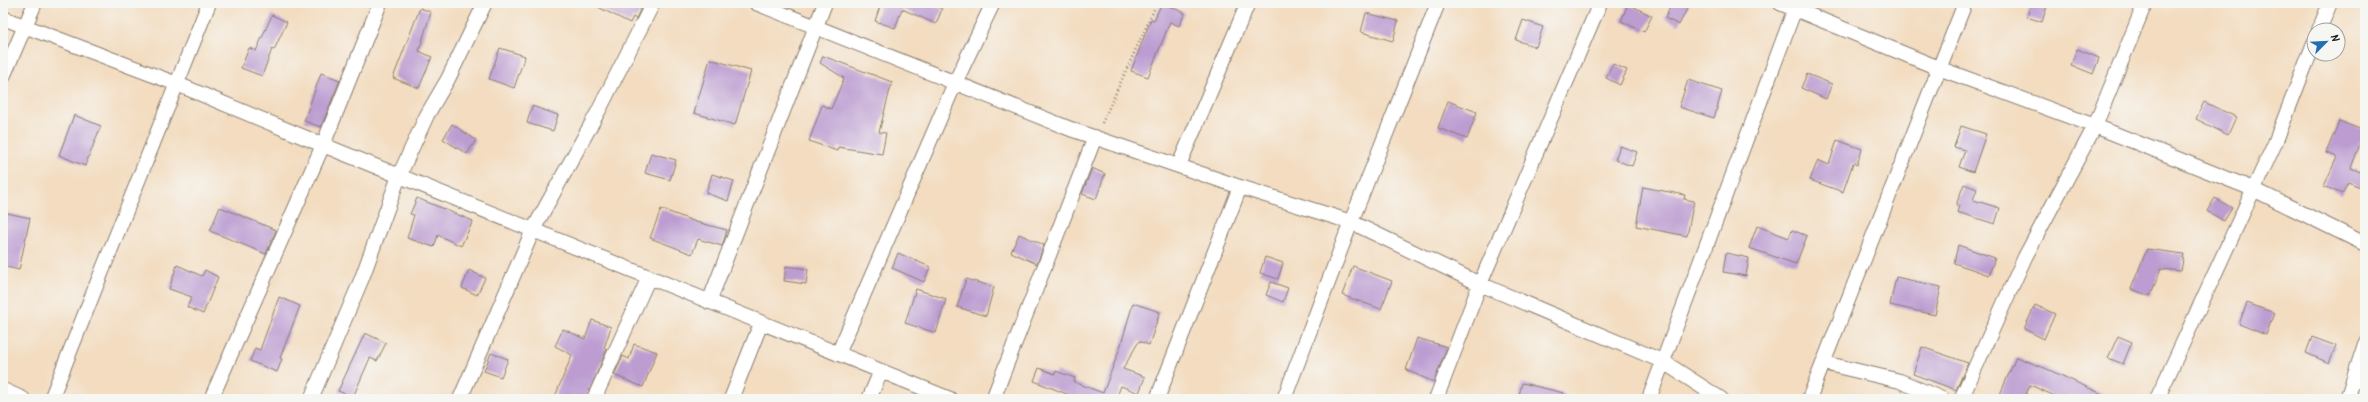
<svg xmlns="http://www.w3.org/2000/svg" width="2368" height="402" font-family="Kalam,sans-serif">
<rect width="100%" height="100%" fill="#f6f6f2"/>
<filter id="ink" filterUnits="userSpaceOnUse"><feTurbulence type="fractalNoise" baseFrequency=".025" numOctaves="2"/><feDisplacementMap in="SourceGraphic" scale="8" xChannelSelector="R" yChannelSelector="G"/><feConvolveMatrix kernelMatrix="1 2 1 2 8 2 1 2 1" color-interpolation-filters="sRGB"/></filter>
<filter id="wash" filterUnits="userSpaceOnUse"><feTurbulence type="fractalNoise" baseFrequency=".012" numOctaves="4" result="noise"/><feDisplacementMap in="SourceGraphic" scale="16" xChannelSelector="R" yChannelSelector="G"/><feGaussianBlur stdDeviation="0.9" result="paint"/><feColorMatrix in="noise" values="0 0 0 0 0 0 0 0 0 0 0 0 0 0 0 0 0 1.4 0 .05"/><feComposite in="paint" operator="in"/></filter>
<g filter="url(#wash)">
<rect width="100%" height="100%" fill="#f3dcbf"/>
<g id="blocks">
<path fill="#bc9cd1" d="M590 3H643L636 19 633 17 630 23Z
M881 3H929L942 9 936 24 902 9 895 28 875 21Z
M1162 3 1185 13 1179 26 1170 22 1148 77 1131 71 1151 19 1154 20Z
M1672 3H1690L1679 25 1665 18Z
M2031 3H2048L2042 22 2027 17Z
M1628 4 1652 16 1644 32 1621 21Z
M420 8 431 12 419 51 432 57 419 88 393 78Z
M1366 13 1398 21 1393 41 1361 32Z
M272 15 287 22 274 50 272 49 262 76 241 68 249 48 256 51Z
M1523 20 1543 27 1536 47 1516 40Z
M500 48 525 56 514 88 489 79Z
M2077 49 2099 58 2093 74 2071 65Z
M823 56 892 82 879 132 886 133 882 154 838 147 837 151 809 141 822 105 831 109 844 78 820 63Z
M710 59 751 71 735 125 694 113Z
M1613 64 1627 70 1620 85 1606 78Z
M321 73 340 80 321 127 304 121Z
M1807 74 1832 84 1826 99 1801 88Z
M1688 80 1722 91 1714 118 1679 107Z
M1448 101 1477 112 1467 139 1438 128Z
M2204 102 2236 117 2228 135 2196 119Z
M532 106 558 115 553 131 527 123Z
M74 115 101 126 85 166 59 155Z
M2339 121 2365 131 2351 168 2365 174V189L2348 182 2342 194 2324 186 2337 157 2326 153Z
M452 124 476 140 467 154 443 139Z
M1961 126 1986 134 1973 172 1959 167 1965 150 1954 147Z
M1837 140 1862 149 1857 165 1853 163 1843 192 1810 180 1818 160 1829 165Z
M1620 146 1637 152 1632 166 1615 160Z
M651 153 676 160 670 180 645 173Z
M1092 168 1105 174 1096 199 1082 194Z
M712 174 734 181 728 201 706 193Z
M1964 184 1977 189 1973 200 2000 208 1995 224 1957 212 1959 206 1956 205Z
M1643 187 1685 195 1684 199 1694 201 1687 236 1636 226Z
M417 198 473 221 461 246 438 235 434 247 407 238 414 215 410 214Z
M2215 198 2232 208 2224 221 2207 211Z
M220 207 276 230 266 254 210 231Z
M661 209 696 222 727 230 722 246 698 239 692 254 650 238Z
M3 212 30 218 19 270 3 266Z
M1757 226 1789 238 1792 230 1807 236 1796 264 1749 248Z
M1019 234 1044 245 1037 264 1011 252Z
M1958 245 1995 258 1989 275 1954 263Z
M2147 249 2184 254 2181 271 2161 269 2150 296 2131 289Z
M898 253 930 267 924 282 892 268Z
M1726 253 1749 258 1746 276 1723 272Z
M1265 257 1283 263 1278 279 1260 273Z
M177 265 202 276 205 270 218 277 203 314 187 307 192 297 169 289Z
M786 266 808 269 806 284 784 281Z
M1353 266 1392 281 1381 309 1342 295Z
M469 270 485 278 477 295 462 288Z
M1896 277 1941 287 1935 315 1890 305Z
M966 279 994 287 986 316 957 307Z
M1271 282 1288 288 1283 302 1266 295Z
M916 289 946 299 936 333 905 323Z
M279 297 300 306 280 358 282 359 277 372 250 361 255 348 260 350Z
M1133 303 1160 312 1149 345 1139 341 1123 369 1145 377 1139 393 1121 386 1116 399H1071L1072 396 1034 381 1039 368 1055 374 1056 371 1075 378 1074 382 1103 393 1120 348Z
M2247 303 2274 313 2266 335 2239 324Z
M2035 305 2055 314 2044 339 2024 329Z
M592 320 611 327 604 348 607 349 586 399H554L572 355 555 346 563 329 585 339Z
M365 333 386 343 377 361 370 358 353 397 338 391Z
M2118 336 2132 342 2123 364 2108 358Z
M2312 337 2336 346 2329 363 2306 353Z
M1417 338 1447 347 1434 382 1406 370Z
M634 344 657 352 643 387 614 375 623 356 629 359Z
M1922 347 1968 363 1956 390 1913 374Z
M491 353 508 359 501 377 484 371Z
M2016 357 2047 369 2113 399H2062L2030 385 2024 399H1998Z
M1522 383 1564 393 1563 399H1518Z"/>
</g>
</g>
<g filter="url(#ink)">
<use href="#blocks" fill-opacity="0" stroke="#887c6e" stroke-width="1"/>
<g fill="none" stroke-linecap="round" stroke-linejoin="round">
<defs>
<path id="street" d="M756 3 1073 130 1240 187 1351 222 1480 284 1662 361 1721 399
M1780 3 1941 69 2095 126 2253 189 2365 244
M3 18 177 84 323 145 950 399
M2319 30 2330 3
M3 77 35 3
M1179 165 1248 3
M709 302 825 3
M838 354 955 83 993 3
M1824 363 1900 381 1942 399
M3 390 23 399
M51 399 209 3
M211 399 323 145 380 3
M311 399 362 278 399 176 427 115 448 79 485 3
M460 399 533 230 599 110 653 3
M594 399 649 277
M731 399 761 323
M869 399 881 371
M993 399 1095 137
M1157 399 1240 187
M1284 399 1351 222 1438 3
M1436 399 1480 284 1600 3
M1649 399 1797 3
M1809 399 1965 3
M1961 399 2025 257 2095 126 2145 3
M2157 399 2275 143 2314 43
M2347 399 2365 344"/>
</defs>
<use href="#street" stroke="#887c6e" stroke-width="16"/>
<path stroke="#887c6e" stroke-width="2.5" stroke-dasharray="1 3" stroke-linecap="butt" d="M1102 123 1157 3"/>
<use href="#street" stroke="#fff" stroke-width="14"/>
</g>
</g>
<rect width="2368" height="402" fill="none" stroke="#f6f6f2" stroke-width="16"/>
<g transform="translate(2326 42) rotate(66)"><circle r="19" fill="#f6f6f2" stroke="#9f9f9c"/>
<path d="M0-3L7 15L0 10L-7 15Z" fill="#1f6fb2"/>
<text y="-6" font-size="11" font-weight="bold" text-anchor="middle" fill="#1c1c1c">N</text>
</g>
</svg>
